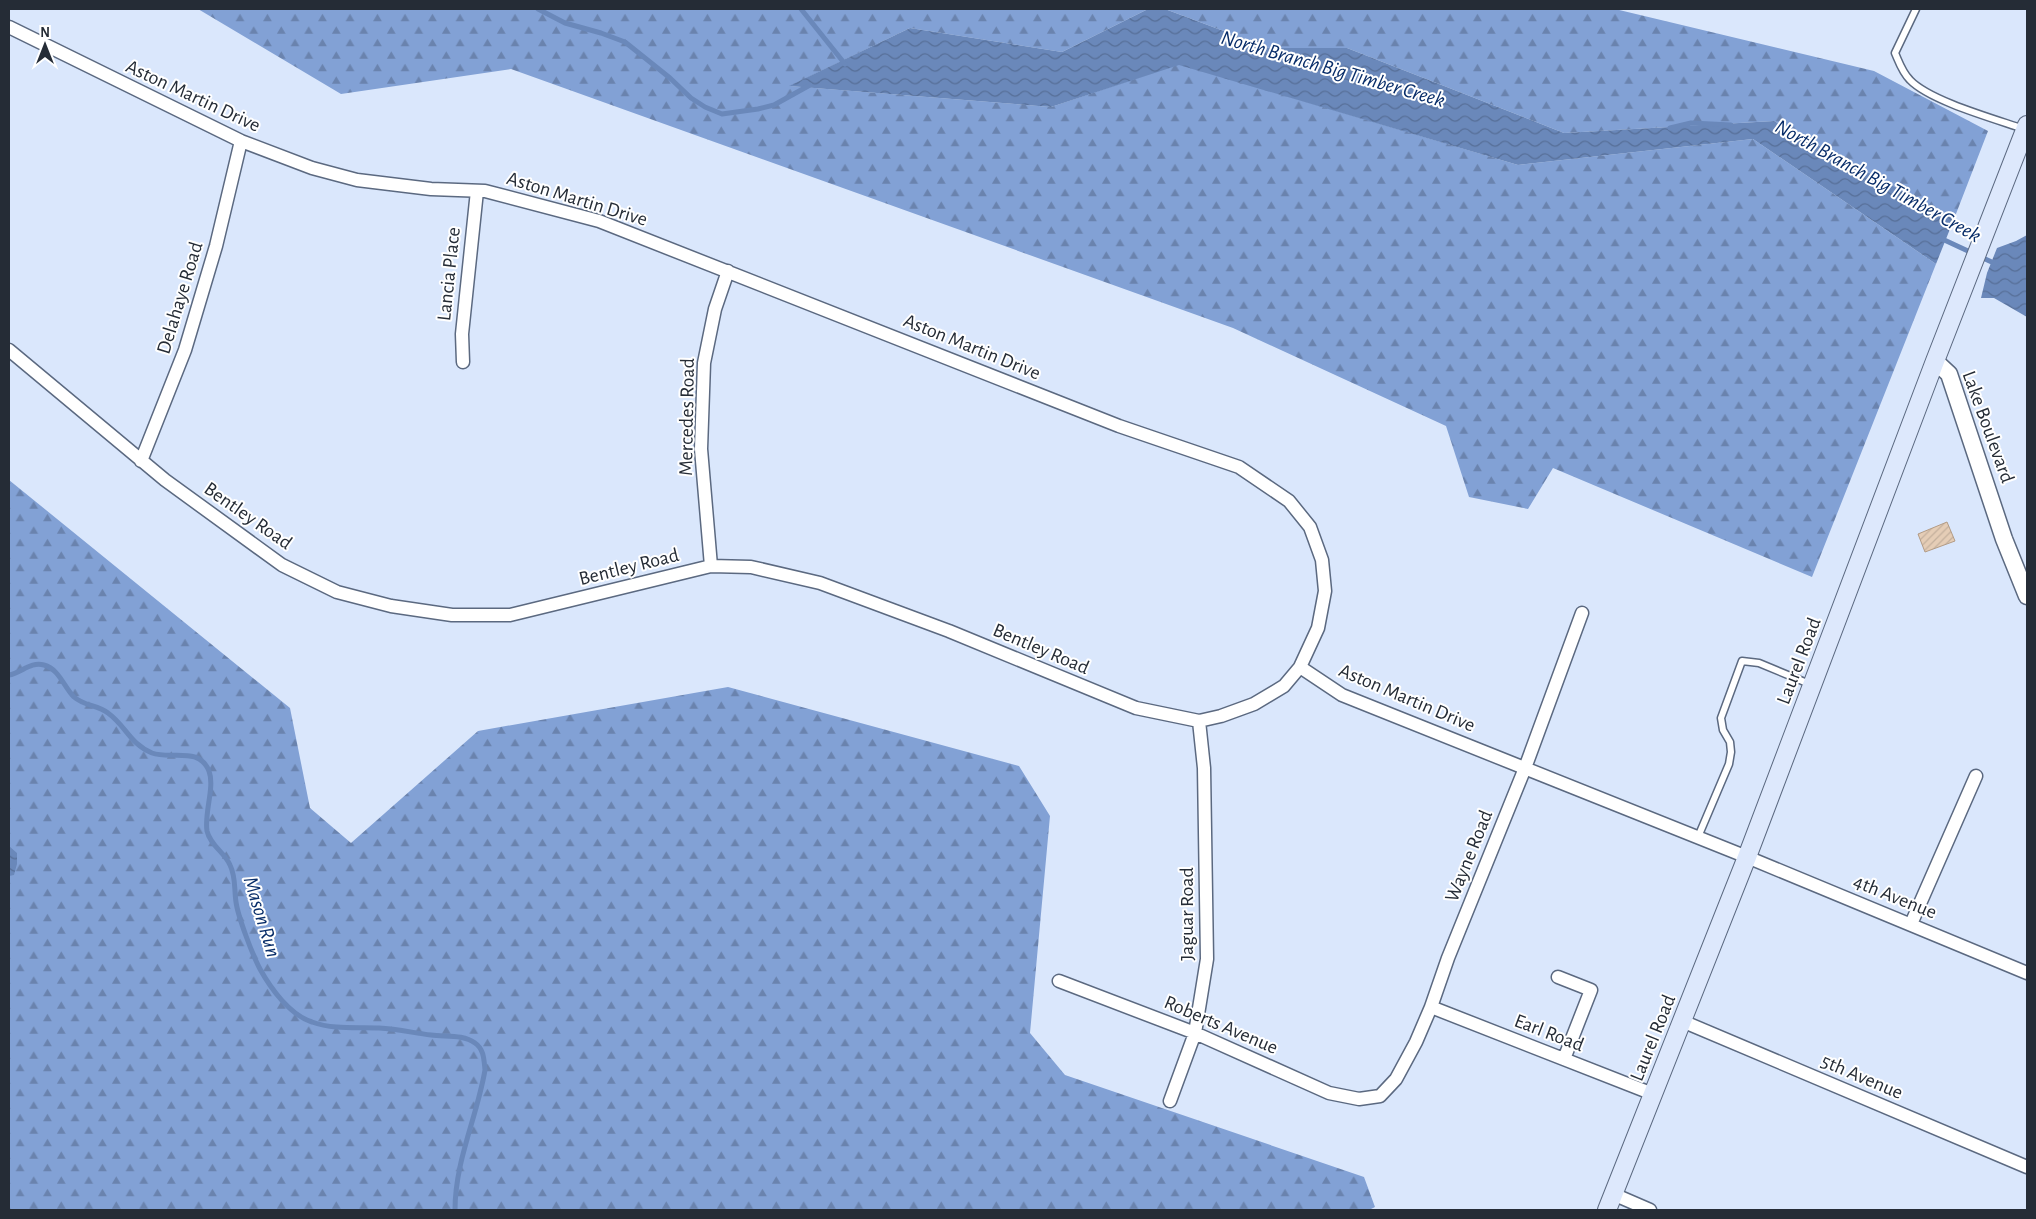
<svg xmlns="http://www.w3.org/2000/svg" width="2036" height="1219" font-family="'Alegreya Sans',sans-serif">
<defs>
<pattern id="forest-firs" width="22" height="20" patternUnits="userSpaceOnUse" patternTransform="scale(1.25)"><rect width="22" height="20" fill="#82a1d5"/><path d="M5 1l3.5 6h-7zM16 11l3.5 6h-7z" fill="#6a83ae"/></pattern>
<pattern id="water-waves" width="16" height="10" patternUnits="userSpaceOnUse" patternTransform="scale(1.25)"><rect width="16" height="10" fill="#6a88ba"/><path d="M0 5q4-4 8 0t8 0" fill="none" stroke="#576f98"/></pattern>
<pattern id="building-hatch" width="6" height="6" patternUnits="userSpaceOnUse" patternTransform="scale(1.25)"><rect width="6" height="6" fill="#e5cdb6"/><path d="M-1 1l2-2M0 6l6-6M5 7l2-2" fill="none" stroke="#c4b09d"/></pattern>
</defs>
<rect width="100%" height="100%" fill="#dae7fc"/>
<path fill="url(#forest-firs)" d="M198 9H1148L1062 52 910 28 790 86 1051 107 1179 64 1518 165 1753 139 1936 264 1812 577 1553 468 1528 509 1469 497 1446 426 1233 328 511 69 341 94Z
M1165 9H1615L1874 71 1988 131 1954 219 1774 121 1564 133 1347 48H1269Z
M9 480 290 708 310 808 351 843 478 731 728 687 1019 766 1050 816 1030 1033 1065 1075 1364 1177 1375 1207 1369 1210H9Z"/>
<path fill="url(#water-waves)" d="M1148 9H1165L1269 48H1347L1564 133 1774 121 1954 219 1936 264 1753 139 1518 165 1179 65 1051 107 789 86 910 28 1062 52Z
M2027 235V317L1994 298H1981L1987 273 1997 248 2016 241Z
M9 846 17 853V864L14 875 9 876Z"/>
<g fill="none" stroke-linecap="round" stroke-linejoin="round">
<path stroke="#6a88ba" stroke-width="5" d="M538 9 565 23 601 33 625 42 670 78 691 98 705 107 722 114 758 109 774 105 810 85
M801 9 845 64
M1670 128 1691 123 1731 125
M1940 238 1996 264
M9 675C21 673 31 661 44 665 59 669 64 687 74 697 84 706 98 705 108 713 126 726 130 744 152 753 171 760 199 746 209 771 215 787 204 813 207 831 210 845 225 853 230 865 236 877 234 889 236 902 238 917 253 956 260 969 271 989 290 1015 312 1022 334 1030 357 1027 379 1028 398 1029 414 1033 431 1035 446 1037 463 1034 475 1043 484 1049 484 1060 485 1070 477 1117 455 1161 455 1210"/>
</g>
<path fill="url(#building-hatch)" stroke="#b39c86" d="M1947 522 1955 541 1925 552 1918 534Z"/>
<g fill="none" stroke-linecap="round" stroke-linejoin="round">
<defs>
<path id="service" d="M1916 9 1895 53C1899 62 1902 72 1910 80 1930 101 1995 119 2024 129
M1698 837 1729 764 1731 752 1730 742 1723 730 1721 718 1742 661 1759 663 1812 685"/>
<path id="minor" d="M9 27 241 141 312 168 357 180 431 189 485 191 599 221 1119 426 1239 467 1289 501 1310 527 1322 560 1325 591 1318 628 1300 667 1284 686 1254 704 1221 716 1199 721 1136 708 949 631 820 583 751 567 711 566 510 615H452L391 606 337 592 282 565 165 480 9 350
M463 362 462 334 477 191
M141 461 185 350 216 246 241 141
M711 566 701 449 704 363 715 309 728 271
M1300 667 1342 695 1747 857 2027 973
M1911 924 1976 776
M1558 977 1591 990 1564 1059
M1059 981 1195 1033 1329 1093 1359 1099 1380 1096 1396 1079 1416 1042 1431 1007 1448 958 1525 768 1582 613
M1431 1007 1653 1094
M1682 1021 2027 1167
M1170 1101 1195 1033 1207 959 1204 768 1199 721
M1613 1194 1650 1210"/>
<path id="tertiary" d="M1935 361 1949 374 2004 539 2027 596"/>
<path id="secondary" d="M1607 1210 1747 857 1935 361 2027 125"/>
</defs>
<use href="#service" stroke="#5b6980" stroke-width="9"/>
<use href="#minor" stroke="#5b6980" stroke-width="15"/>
<use href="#tertiary" stroke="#5b6980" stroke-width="19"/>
<use href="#secondary" stroke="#5b6980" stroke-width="20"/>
<use href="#service" stroke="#fff" stroke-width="6"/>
<use href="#minor" stroke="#fff" stroke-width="12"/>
<use href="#tertiary" stroke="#fff" stroke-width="16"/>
<use href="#secondary" stroke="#dde8fc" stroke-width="18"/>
</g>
<g text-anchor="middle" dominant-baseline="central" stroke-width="4" stroke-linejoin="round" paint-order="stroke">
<g font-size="20" fill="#252c36" stroke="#fff">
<text transform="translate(193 96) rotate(25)">Aston Martin Drive</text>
<text transform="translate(577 199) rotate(17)">Aston Martin Drive</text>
<text transform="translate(449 274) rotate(-84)">Lancia Place</text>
<text transform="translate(180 298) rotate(-73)">Delahaye Road</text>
<text transform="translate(972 347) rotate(22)">Aston Martin Drive</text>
<text transform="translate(687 417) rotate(-89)">Mercedes Road</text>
<text transform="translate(1988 427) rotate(70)">Lake Boulevard</text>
<text transform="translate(248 516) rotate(35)">Bentley Road</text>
<text transform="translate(629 567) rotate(-14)">Bentley Road</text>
<text transform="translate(1041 649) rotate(23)">Bentley Road</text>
<text transform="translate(1799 661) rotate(-69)">Laurel Road</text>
<text transform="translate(1407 698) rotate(23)">Aston Martin Drive</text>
<text transform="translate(1469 856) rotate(-68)">Wayne Road</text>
<text transform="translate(1895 897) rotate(22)">4th Avenue</text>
<text transform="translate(1187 914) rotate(-90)">Jaguar Road</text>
<text transform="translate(1221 1025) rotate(23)">Roberts Avenue</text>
<text transform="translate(1549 1033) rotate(21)">Earl Road</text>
<text transform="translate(1653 1038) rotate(-68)">Laurel Road</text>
<text transform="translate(1862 1077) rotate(23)">5th Avenue</text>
</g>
<g font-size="21" font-style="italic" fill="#082d69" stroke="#fff">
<text transform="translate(1333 69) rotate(16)">North Branch Big Timber Creek</text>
<text transform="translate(1878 181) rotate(29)">North Branch Big Timber Creek</text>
<text transform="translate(262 917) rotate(73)">Mason Run</text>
</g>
</g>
<rect width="2036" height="1219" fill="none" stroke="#252c36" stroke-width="20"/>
<g transform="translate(45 45)" stroke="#ffffff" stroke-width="4" paint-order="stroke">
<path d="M0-4L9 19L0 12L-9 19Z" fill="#252c36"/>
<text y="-8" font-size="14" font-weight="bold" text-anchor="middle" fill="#252c36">N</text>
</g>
</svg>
